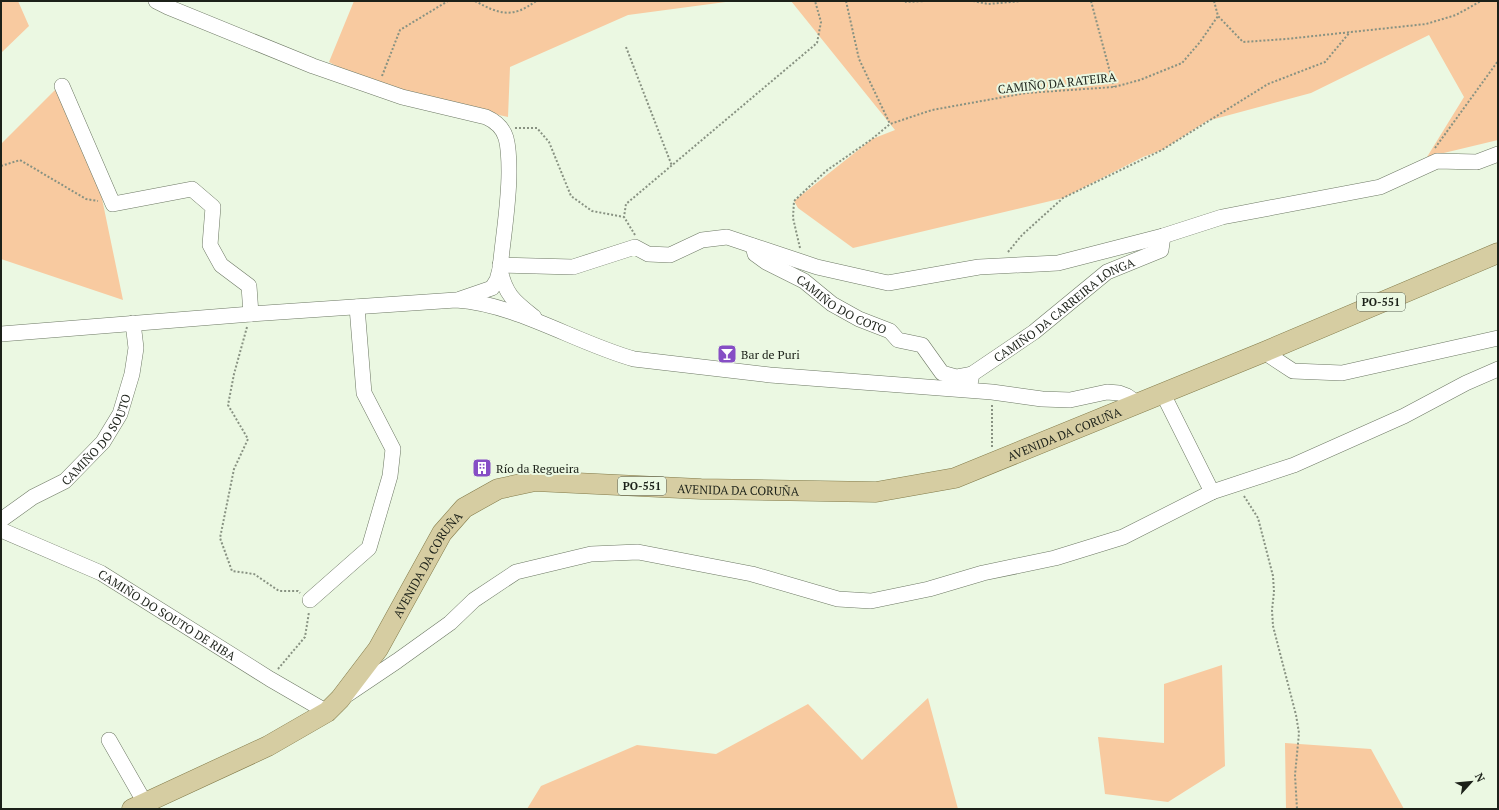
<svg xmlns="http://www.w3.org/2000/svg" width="1499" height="810" font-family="'PT Serif',serif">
<rect width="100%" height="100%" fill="#ebf8e2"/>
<path fill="#f8caa0" d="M1 1H18L29 26 1 53Z
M354 1H733L628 15 510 67 508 117 377 88 329 62Z
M791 1H1498V140L1427 157 1464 97 1429 35 1311 93 1207 121 1162 150 1143 157 1063 198 853 248 798 208 794 201 872 139 895 130Z
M56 89 100 189 123 300 1 259V144Z
M1222 665 1225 766 1168 802 1105 794 1098 737 1164 743V684Z
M928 698 958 809H527L541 786 637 745 716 754 808 704 862 760Z
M1285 743 1371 749 1404 809H1286Z"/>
<path fill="#84eec4" stroke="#7f988d" d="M479 460 490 466 485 476 474 471Z"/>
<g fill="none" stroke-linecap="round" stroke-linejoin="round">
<defs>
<g id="minor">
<path d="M156 1 168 7 313 66 402 97 486 117C495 121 503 128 506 138 509 149 509 161 509 172 509 204 503 237 500 269L497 280 492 288 460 299"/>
<path d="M62 86 113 204 192 189 213 207 210 245 221 265 249 286 251 314"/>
<path id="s1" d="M753 246 755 254 766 262 804 281 832 304 859 319 890 331 898 340 922 345 942 373 956 377 972 374"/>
<path d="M500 265 573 267 635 247 648 254 670 255 702 240 727 237 817 267 888 283 979 267 1058 263 1163 236 1222 217 1380 187 1437 161 1477 162 1498 154"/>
<path d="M500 269C505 295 515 302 534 317"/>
<path d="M1 334 251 314 456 300C517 304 576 343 634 359L770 375 992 392 1042 399 1070 400 1107 392 1119 393 1127 396 1137 403"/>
<path d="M1264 352 1293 371 1342 373 1498 338"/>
<path id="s2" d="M970 384 972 374 1034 332 1107 272 1161 250 1163 236"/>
<path d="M1162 392 1212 492"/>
<path id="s3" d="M1 520 33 497 65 481 103 442 120 414 132 374 136 348 133 323"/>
<path id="s4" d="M1 530 101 573 270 679 327 712"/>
<path d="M310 600 369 548 390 476 393 449 364 393 357 307"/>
<path d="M348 694 397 661 450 623 474 600 516 572 591 554 638 552 752 574 838 599 871 601 929 589 983 573 1055 558 1123 537 1212 492 1294 465 1404 416 1466 383 1498 369"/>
<path d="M109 740 145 803"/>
</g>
<g id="major">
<path id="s5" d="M132 809 268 746 327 712 340 699 378 649 442 533 464 508 498 489 535 481 701 489 876 492 955 478 1264 352 1498 253"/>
</g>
</defs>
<use href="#minor" stroke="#6d7864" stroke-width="16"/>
<use href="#major" stroke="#837b4a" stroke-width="21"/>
<path stroke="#889282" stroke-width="2" stroke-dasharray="2 2" stroke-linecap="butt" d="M475 1C499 14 512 19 536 1
M846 1 859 59 890 124
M905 1 906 2 925 1
M973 1 988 4 1022 1
M1091 1 1114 87
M1214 1 1218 16 1243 42 1286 39 1426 24 1456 15 1481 1
M626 47 672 166
M382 76 400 30 448 1
M515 128H537L549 142 571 196 592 211 624 217
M1435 148 1498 61
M1 166 20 160 86 199 98 201
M635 235 624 217 626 204 817 43 821 22 815 1
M800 248 793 218 794 201 826 171 872 139 890 124 932 110 1026 93 1114 87 1140 80 1182 63 1200 42 1218 16
M1008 252 1022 235 1063 198 1162 150 1268 84 1325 62 1350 32
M247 327 234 374 228 405 248 439 234 469 220 538 232 571 254 574 279 591H298L300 593
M992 447V405
M1244 496 1258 518 1273 576 1274 592 1272 610 1273 626 1296 715 1299 733 1295 775 1297 809
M278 669 305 637 309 612"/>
<use href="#minor" stroke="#fff" stroke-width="15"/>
<use href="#major" stroke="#d6cda2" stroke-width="20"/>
</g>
<defs>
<symbol id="bar-square" viewBox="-11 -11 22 22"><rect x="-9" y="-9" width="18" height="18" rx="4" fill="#864ec5" stroke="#ebf8e2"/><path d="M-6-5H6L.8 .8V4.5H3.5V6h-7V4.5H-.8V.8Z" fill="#fff"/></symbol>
<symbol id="building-square" viewBox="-11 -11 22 22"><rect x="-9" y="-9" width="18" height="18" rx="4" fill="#864ec5" stroke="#ebf8e2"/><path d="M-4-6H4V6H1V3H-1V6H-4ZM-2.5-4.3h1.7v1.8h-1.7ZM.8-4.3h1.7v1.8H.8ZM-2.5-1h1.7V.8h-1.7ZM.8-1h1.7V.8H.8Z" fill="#fff"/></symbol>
</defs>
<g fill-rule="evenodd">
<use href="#bar-square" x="716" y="343" width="22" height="22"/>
<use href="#building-square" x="471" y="457" width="22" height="22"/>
</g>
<g text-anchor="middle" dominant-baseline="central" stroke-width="4" stroke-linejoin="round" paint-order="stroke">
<g fill="#ebf8e2" stroke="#5a6255" stroke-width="1">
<rect x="1357" y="293" width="48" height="18" rx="3"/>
<rect x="618" y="477" width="48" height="18" rx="3"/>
</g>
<g font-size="11" font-weight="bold" fill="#1c2119">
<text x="1381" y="302">PO-551</text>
<text x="642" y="486">PO-551</text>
</g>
<g font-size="12" fill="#1c2119" stroke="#ebf8e2">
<text transform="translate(1057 83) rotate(-6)">CAMIÑO DA RATEIRA</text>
<text stroke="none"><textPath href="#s1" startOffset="109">CAMIÑO DO COTO</textPath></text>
<text stroke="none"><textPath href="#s2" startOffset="123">CAMIÑO DA CARREIRA LONGA</textPath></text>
<text stroke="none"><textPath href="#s5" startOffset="1081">AVENIDA DA CORUÑA</textPath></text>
<text stroke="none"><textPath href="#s3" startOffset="128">CAMIÑO DO SOUTO</textPath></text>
<text stroke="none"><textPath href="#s5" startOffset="745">AVENIDA DA CORUÑA</textPath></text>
<text stroke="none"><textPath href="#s5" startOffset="397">AVENIDA DA CORUÑA</textPath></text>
<text stroke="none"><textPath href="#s4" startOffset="187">CAMIÑO DO SOUTO DE RIBA</textPath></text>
</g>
<g font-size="12" fill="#1c2119" stroke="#ebf8e2" text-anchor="start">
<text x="741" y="354">Bar de Puri</text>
<text x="496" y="468">Río da Regueira</text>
</g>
</g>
<rect width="1499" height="810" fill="none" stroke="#1c2119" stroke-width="4"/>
<g transform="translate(1471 782) rotate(63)" stroke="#ebf8e2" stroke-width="3" paint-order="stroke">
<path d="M0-3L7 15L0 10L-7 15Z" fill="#1c2119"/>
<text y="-6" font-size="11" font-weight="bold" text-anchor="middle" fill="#1c2119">N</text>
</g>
</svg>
